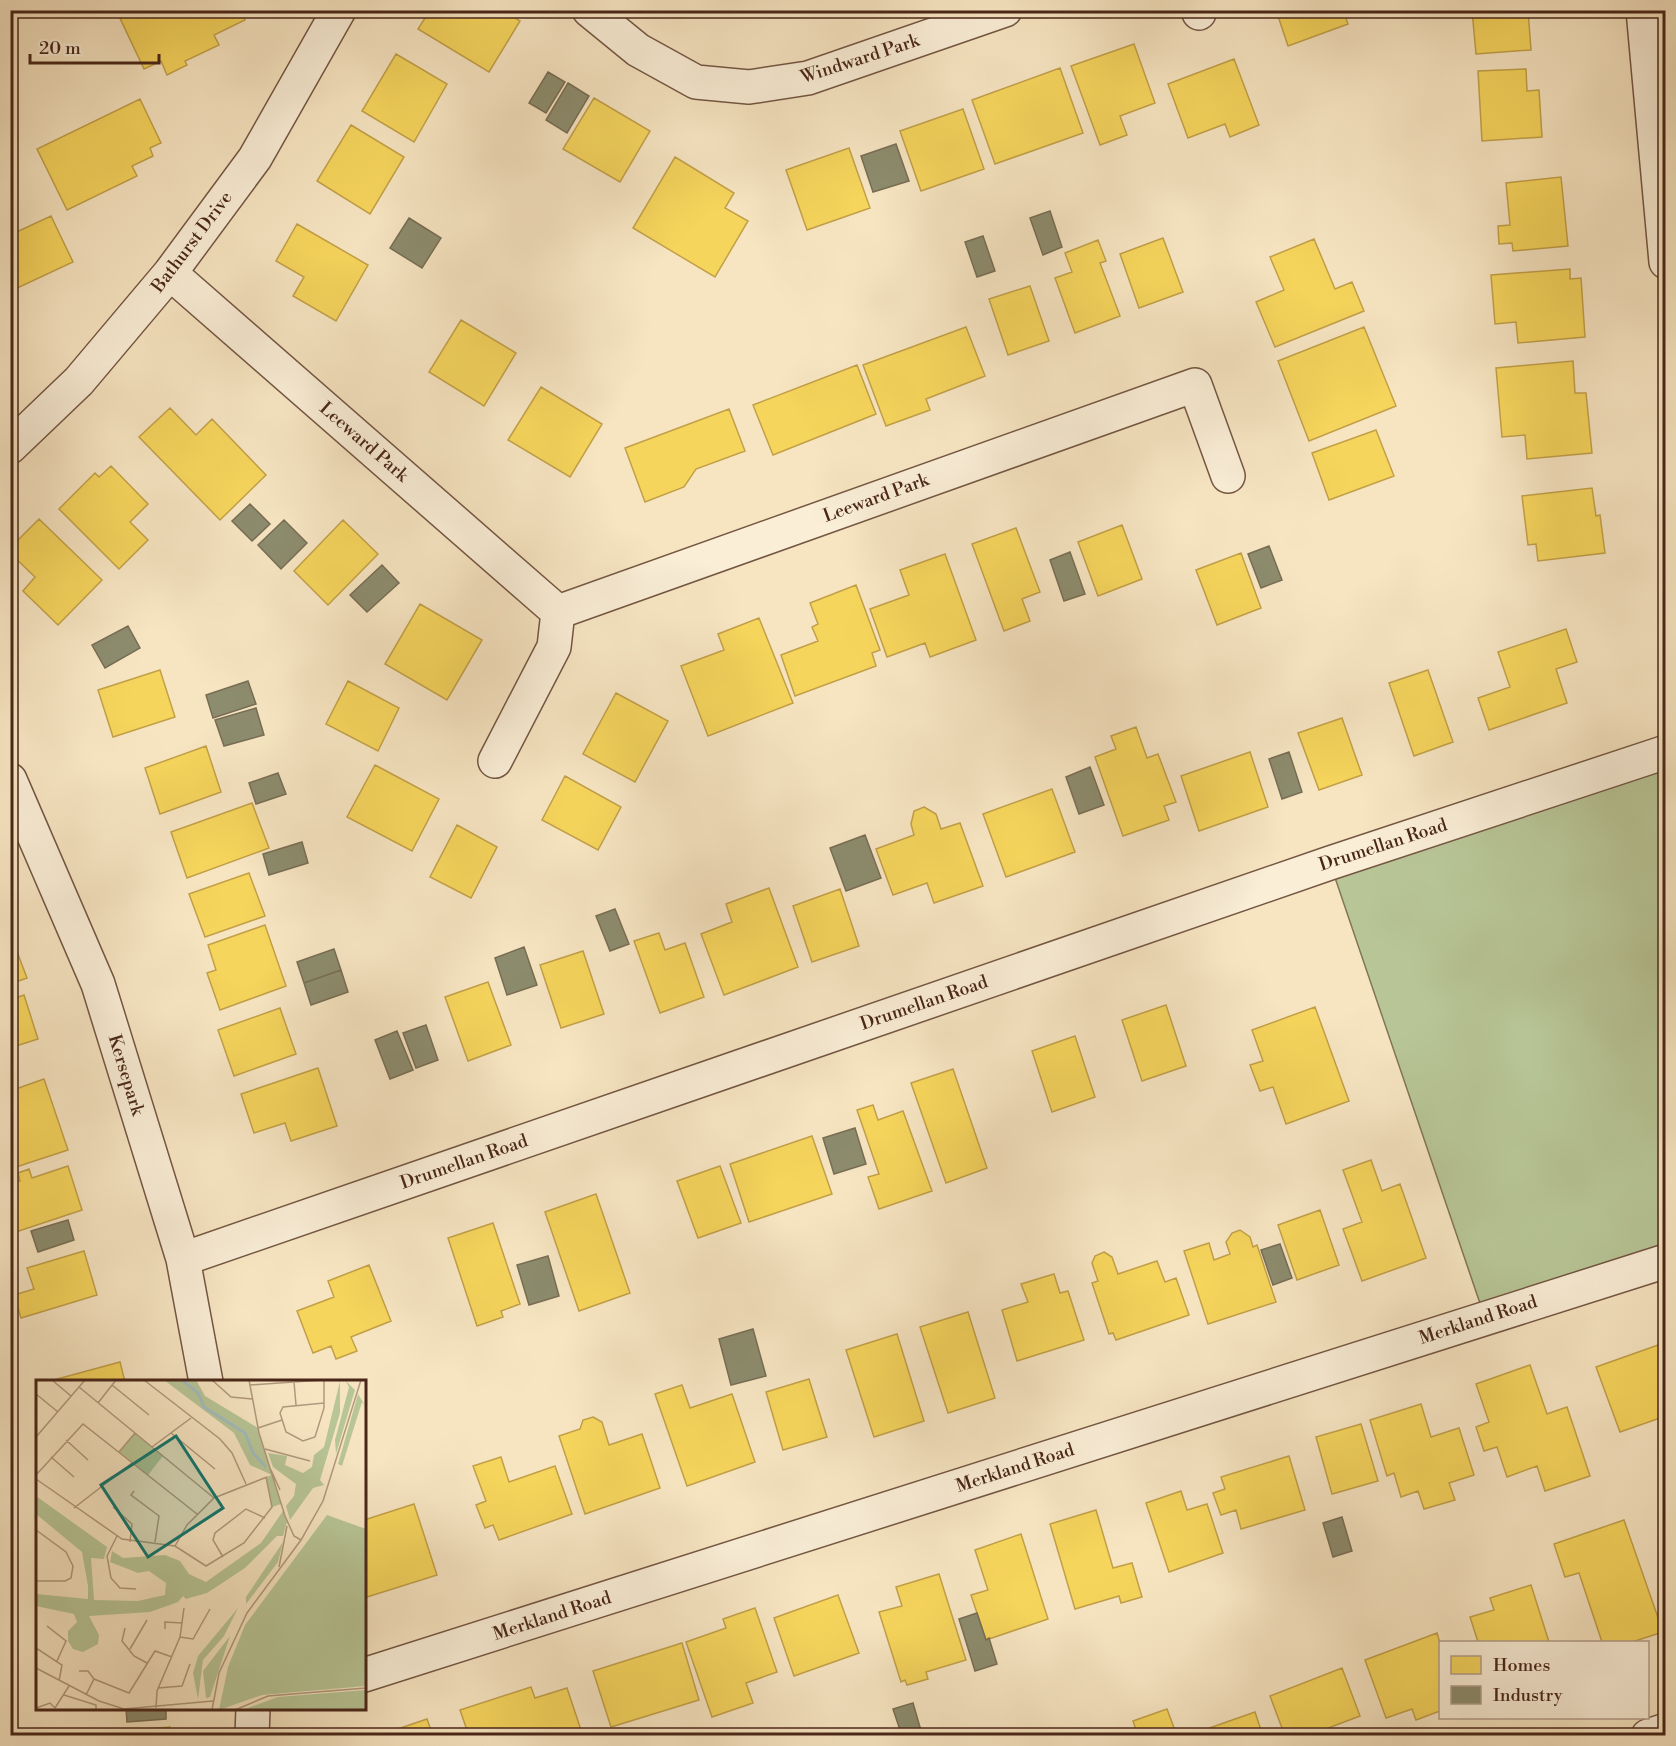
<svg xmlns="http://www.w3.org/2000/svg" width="1676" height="1746" font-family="'Libre Bodoni',serif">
<rect width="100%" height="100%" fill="#f7e5c2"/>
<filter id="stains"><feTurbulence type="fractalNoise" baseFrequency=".00333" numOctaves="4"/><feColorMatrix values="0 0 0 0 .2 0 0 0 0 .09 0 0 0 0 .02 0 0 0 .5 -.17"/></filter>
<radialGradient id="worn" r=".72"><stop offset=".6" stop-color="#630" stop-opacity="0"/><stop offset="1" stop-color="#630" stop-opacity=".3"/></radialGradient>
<path fill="#b8c697" stroke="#807658" stroke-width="1.5" d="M1665 752V1261L1485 1318 1330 863Z"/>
<path fill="#f6d55c" stroke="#c2a048" stroke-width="1.5" d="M125 10H241L245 20 214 35 219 45 185 61 187 65 167 75 161 61 144 69 118 14Z
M430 10H464L468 13 469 10H502L520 21 489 72 418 29Z
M1276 10H1343L1348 24 1288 46Z
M1472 10H1528L1531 50 1476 54Z
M1134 44 1155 103 1120 116 1127 135 1100 145 1071 66Z
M396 54 447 84 414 142 362 111Z
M1234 59 1259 125 1230 137 1225 124 1188 138 1168 84Z
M1060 68 1083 133 995 164 972 100Z
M1526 69 1527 91 1539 90 1542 137 1482 141 1478 71Z
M594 98 650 131 620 182 563 149Z
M140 99 161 143 150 148 153 156 132 166 137 176 67 210 37 149Z
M963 109 984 169 921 191 900 131Z
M351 125 404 157 370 214 317 181Z
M849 148 870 208 807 230 786 170Z
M675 157 734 193 725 208 748 221 715 277 633 228Z
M1561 177 1568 246 1513 251 1512 243 1499 244 1498 226 1510 225 1506 183Z
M51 216 73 262 13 290 10 284V235Z
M297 224 368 265 336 321 293 296 304 277 276 261Z
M1163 238 1183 292 1139 308 1120 254Z
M1314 239 1335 289 1352 282 1364 311 1275 347 1256 302 1284 290 1270 257Z
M1098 240 1106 261 1100 263 1120 316 1075 333 1055 278 1072 272 1065 253Z
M1570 269V279L1581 278 1585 337 1518 343 1516 322 1495 324 1491 275Z
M1030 286 1049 341 1008 355 989 299Z
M461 320 516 353 484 406 429 372Z
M966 327 985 376 926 399 930 410 886 426 863 365Z
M1364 327 1396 406 1309 441 1278 361Z
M1573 361 1575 393H1586L1592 453 1527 459 1525 435 1502 437 1496 368Z
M857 365 876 414 773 455 753 405Z
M541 387 602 424 570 477 508 440Z
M170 408 196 435 212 419 266 475 220 520 139 437Z
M729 409 745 451 696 469 684 487 645 502 625 448Z
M1376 430 1394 476 1329 500 1312 453Z
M111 466 148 504 130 522 148 540 119 569 59 509 95 473 99 477Z
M1592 488 1596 516 1600 515 1605 553 1538 561 1536 544 1528 545 1522 496Z
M39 519 102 580 58 625 23 591 35 577 10 553V548Z
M343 520 378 554 328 605 294 571Z
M1122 525 1142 579 1098 596 1078 542Z
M1016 528 1040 592 1022 599 1030 621 1004 631 972 544Z
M1241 553 1261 608 1217 625 1196 570Z
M945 554 976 640 930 657 925 643 887 657 870 609 909 595 900 570Z
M856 585 880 650 872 653 876 666 795 696 781 655 818 641 812 627 818 624 810 603Z
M420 604 482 640 447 700 385 664Z
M759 618 793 703 708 736 681 666 724 650 718 634Z
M1566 629 1577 662 1556 669 1567 703 1489 730 1478 698 1510 687 1498 652Z
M160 670 175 717 113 737 98 690Z
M1428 670 1453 742 1414 756 1389 683Z
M348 681 399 708 378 751 326 724Z
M616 693 668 721 635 782 583 754Z
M1342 718 1362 775 1319 790 1298 733Z
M1136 727 1147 758 1158 754 1176 802 1164 806 1169 820 1123 836 1095 757 1116 749 1111 736Z
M206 746 221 792 160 814 145 768Z
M1250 752 1268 807 1199 831 1181 776Z
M375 765 439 799 412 851 347 817Z
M565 776 621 807 598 850 542 820Z
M1052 789 1075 852 1006 877 983 814Z
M252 803 269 848 187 878 171 832Z
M924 807 936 814 941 829 960 823 983 886 934 903 927 883 893 895 876 849 914 835 911 824 914 811Z
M457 825 497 847 471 898 430 877Z
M249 873 265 916 205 937 189 894Z
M769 888 798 967 724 995 701 934 732 922 726 904Z
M840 889 859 946 812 962 793 906Z
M265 925 286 986 220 1010 207 973 216 970 208 945Z
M10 933 27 978 10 984Z
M659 933 665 950 685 943 704 997 660 1013 634 941Z
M583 951 604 1014 561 1028 540 965Z
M488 982 511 1045 468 1061 445 997Z
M24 995 38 1039 10 1048V1000Z
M1166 1005 1186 1066 1142 1081 1122 1020Z
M1315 1007 1349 1101 1286 1124 1273 1087 1260 1091 1250 1065 1263 1061 1252 1030Z
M280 1008 296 1054 234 1076 218 1030Z
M1075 1036 1095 1097 1052 1112 1032 1051Z
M318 1068 337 1126 291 1141 285 1123 254 1133 241 1094Z
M953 1069 987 1168 946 1183 911 1083Z
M44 1079 68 1150 10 1169V1091Z
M873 1105 878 1120 903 1111 932 1191 879 1209 868 1177 879 1174 857 1110Z
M812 1136 832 1194 749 1222 730 1164Z
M1371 1160 1382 1191 1400 1184 1426 1258 1362 1281 1343 1229 1362 1222 1343 1170Z
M68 1166 82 1210 10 1234V1184L20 1181 18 1173 29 1169 32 1178Z
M720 1166 741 1223 698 1238 677 1181Z
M596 1194 630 1293 579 1311 545 1212Z
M1320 1210 1339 1265 1297 1280 1278 1225Z
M493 1223 520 1304 501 1311 503 1317 477 1326 448 1238Z
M1240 1230 1250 1237 1253 1247 1257 1245 1276 1302 1208 1324 1184 1251 1209 1243 1214 1260 1230 1254 1226 1242 1232 1233Z
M84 1251 97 1295 21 1318 14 1295 34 1289 27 1268Z
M1104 1252 1112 1257 1118 1274 1157 1261 1165 1282 1176 1278 1189 1315 1116 1340 1113 1333 1109 1334 1092 1283 1098 1281 1092 1263 1095 1256Z
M369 1265 391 1321 351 1337 357 1351 336 1359 331 1346 313 1353 297 1311 334 1297 328 1281Z
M1054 1274 1060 1293 1068 1291 1084 1340 1017 1361 1002 1310 1028 1302 1021 1284Z
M968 1312 995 1398 948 1413 920 1327Z
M897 1334 924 1421 874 1437 846 1350Z
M1661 1344 1666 1357V1416L1620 1432 1596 1367Z
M120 1362 125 1382H57V1379Z
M1530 1365 1547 1414 1567 1407 1590 1476 1545 1491 1537 1466 1507 1477 1497 1447 1484 1451 1476 1427 1489 1422 1476 1384Z
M809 1379 827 1437 783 1450 766 1392Z
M682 1385 690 1408 732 1394 755 1462 687 1486 655 1394Z
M1421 1404 1431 1437 1459 1428 1474 1475 1449 1483 1455 1500 1424 1509 1418 1491 1401 1497 1394 1473 1387 1476 1370 1420Z
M593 1417 602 1422 609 1445 642 1434 660 1488 585 1514 559 1436 580 1429 583 1420Z
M1361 1424 1378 1481 1332 1494 1316 1437Z
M1289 1456 1305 1510 1241 1529 1236 1510 1221 1515 1213 1493 1225 1489 1221 1477Z
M501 1457 509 1482 555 1466 572 1514 499 1540 493 1525 485 1528 476 1505 486 1501 473 1466Z
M1181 1491 1187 1510 1207 1504 1223 1553 1169 1572 1146 1503Z
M414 1504 437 1575 364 1598V1520Z
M1096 1510 1113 1568 1132 1563 1142 1597 1121 1603 1119 1596 1075 1609 1050 1524Z
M1624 1520 1663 1632 1632 1642H1602L1579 1573 1565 1577 1554 1544Z
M1021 1534 1048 1619 986 1640 971 1595 988 1590 975 1550Z
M939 1574 966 1660 926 1672 928 1679 907 1685 905 1680 901 1682 879 1612 902 1606 896 1587Z
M1531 1585 1549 1642H1478L1470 1617 1494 1610 1490 1598Z
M838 1595 859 1653 794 1676 774 1618Z
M755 1608 777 1672 746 1683 753 1703 712 1717 686 1642 726 1628 723 1619Z
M1437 1633 1440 1643V1711L1416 1720 1412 1709 1386 1718 1365 1660Z
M682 1643 699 1700 611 1727 593 1671Z
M1342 1668 1360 1716 1323 1730 1325 1736H1285L1270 1696Z
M531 1687 535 1698 567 1688 583 1736H469L460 1710Z
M1167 1709 1177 1736H1138L1133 1721Z
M1255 1712 1263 1736H1199L1198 1732Z
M427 1719 433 1736H377Z
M170 1727V1736H117L116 1731Z"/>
<path fill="#8c8c6e" stroke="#786d54" stroke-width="1.5" d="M548 72 565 82 546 113 529 103Z
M568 83 589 96 567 133 546 120Z
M896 144 909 181 873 192 861 156Z
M1050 211 1062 247 1043 255 1030 218Z
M409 218 441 238 422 268 390 248Z
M983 236 995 271 977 277 965 242Z
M250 504 270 524 252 541 232 521Z
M284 520 307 543 281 569 258 545Z
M1269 546 1282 580 1261 588 1248 554Z
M1070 552 1085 594 1064 601 1050 560Z
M382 565 399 583 367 612 350 595Z
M128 626 140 648 105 668 92 645Z
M248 681 256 704 213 718 206 695Z
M256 708 264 735 224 746 215 720Z
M1289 752 1302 792 1282 799 1269 759Z
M1090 767 1104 805 1079 814 1066 777Z
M278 773 286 794 256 804 249 783Z
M865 835 881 878 846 891 830 848Z
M302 842 308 863 269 875 263 854Z
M615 909 629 944 610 951 596 916Z
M524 947 537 985 507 995 495 958Z
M334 949 341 970 304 983 297 962Z
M341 970 348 992 311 1005 304 983Z
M426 1025 438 1060 416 1068 403 1033Z
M397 1031 413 1070 390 1079 375 1040Z
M855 1128 866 1164 834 1174 823 1138Z
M68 1220 74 1240 38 1252 31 1231Z
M1280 1244 1292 1278 1273 1285 1261 1250Z
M548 1256 559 1296 529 1305 517 1265Z
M753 1329 766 1376 731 1385 719 1339Z
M1342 1517 1352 1551 1333 1557 1323 1523Z
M977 1613 986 1640 989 1638 997 1664 975 1671 959 1619Z
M913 1703 922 1734 902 1736 893 1709Z
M126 1708H166V1719L127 1722Z"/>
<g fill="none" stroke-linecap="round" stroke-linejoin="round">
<defs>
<path id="street" d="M589 10 638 50 696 82 749 87 808 78 1005 10
M1198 10 1199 13
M1643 10 1666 262
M170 273 558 612 1195 385 1228 476
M10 447 79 381 170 273 255 158 339 10
M495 761 554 647 558 612
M10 780 98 984 183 1259 206 1382
M183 1259 1330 863 1666 752
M364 1675 1666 1261
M252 1736 253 1708
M1648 1736 1666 1730"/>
</defs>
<use href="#street" stroke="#745642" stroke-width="36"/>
<use href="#street" stroke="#faeed7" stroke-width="33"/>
</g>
<g text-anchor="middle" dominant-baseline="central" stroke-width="6" stroke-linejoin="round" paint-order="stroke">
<g font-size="18" fill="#492618" stroke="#faeed7">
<text transform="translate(860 59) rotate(-18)">Windward Park</text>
<text transform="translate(192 242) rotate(-53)">Bathurst Drive</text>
<text transform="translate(364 442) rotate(41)">Leeward Park</text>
<text transform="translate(876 498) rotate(-20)">Leeward Park</text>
<text transform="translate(1383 845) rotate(-18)">Drumellan Road</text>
<text transform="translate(924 1003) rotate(-19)">Drumellan Road</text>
<text transform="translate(126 1075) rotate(73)">Kersepark</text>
<text transform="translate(464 1162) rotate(-19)">Drumellan Road</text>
<text transform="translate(1478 1320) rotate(-18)">Merkland Road</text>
<text transform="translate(1015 1468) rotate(-18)">Merkland Road</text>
<text transform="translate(552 1616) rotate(-18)">Merkland Road</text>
</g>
</g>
<g transform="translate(36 1380)">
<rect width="330" height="330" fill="#f7e5c2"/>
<path d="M128 0H160L169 16 222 48 245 124 236 127 230 97 236 95 214 85 198 53ZM309 0 319 10 300 74 299 60 313 7ZM304 1V33L284 100 288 105 277 108 254 140 250 126 258 116 260 104 237 87 232 73 251 76 249 85 267 93 276 87 278 75 288 67ZM322 14 330 27 326 22 306 86 302 84ZM99 53 127 76 112 95 83 72ZM0 116 71 167 68 179 55 178 58 220 102 221 129 215 130 203 113 191 102 193 74 182 76 171 87 178 129 175 144 181 153 194 170 202 225 163 247 131 251 142 247 156H241L209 188 171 213 150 219 147 216 142 222 114 232 53 236 63 255 62 264 47 272 37 269 32 261V251L41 242 38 234 0 226V214L52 219V206L46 172 0 134ZM291 135 330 149V306L226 315 183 330 192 287 209 245ZM247 162 242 182 210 224V217ZM202 228 188 256 167 280 162 319 157 293 162 276ZM194 256 174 317 170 318 167 291ZM330 310V330H206L242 317Z" fill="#b8c697"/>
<path fill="none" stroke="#a1bcbd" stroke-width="3" d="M146 0 162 13 168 27 209 53 217 73 230 87"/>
<path fill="none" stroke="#b1997e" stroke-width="1.5" d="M16 0 35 16M108 0 184 59 196 73 210 104M176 0 195 17 216 19M213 0 223 53 249 136 258 156 265 160M288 0V28L279 57 267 61 250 52 244 33 247 27 288 23M258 2 260 25M76 5 113 35M214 5 287 0M43 7 178 118M0 14 22 32M62 23 80 0M222 48 246 40M135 53 179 89M0 57 49 0M30 60 52 80M116 67 155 38M229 69 274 81M83 72 99 53M15 77 38 97M235 90 244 110M0 95 47 44 161 134M0 99 86 159 139 166 170 186 208 163 236 127 230 97M98 111 95 115 123 136 119 162M77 127 96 144 94 162M38 128 96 83M0 150 30 172 37 186 35 198 29 201H0M81 156 71 176 75 198 84 208 100 209M139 166 151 145 178 118 231 97M187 177 177 160 179 153 210 129 229 138M243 187 251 146M11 246 30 261 21 281M89 248 86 261 98 276 111 283M129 249V242L146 243M144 257 157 259 174 229M0 268 26 285 23 301M94 269 111 240M0 288 63 321 88 329 177 321M43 291H52L58 299M122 308 146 306 154 284M28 315 60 325V330M50 315 58 299 93 313 119 271 136 277M0 328 14 323 19 328M19 328 33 306M120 328 121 311 144 257 148 228M176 330 183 293 211 233 265 160 287 121 325 0M199 330 232 316 330 308"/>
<path fill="#0f766e" fill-opacity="0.15" stroke="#0f766e" stroke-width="3" d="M140 56 187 128 112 177 65 105Z"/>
<rect width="330" height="330" fill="none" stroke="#492618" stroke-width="3"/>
</g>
<rect width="1676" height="1746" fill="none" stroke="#f7e5c2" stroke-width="36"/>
<rect x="12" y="12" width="1652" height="1722" fill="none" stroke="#492618" stroke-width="3"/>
<rect x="18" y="18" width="1640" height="1710" fill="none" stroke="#492618" stroke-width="1.5"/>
<rect x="1439" y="1641" width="210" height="78" fill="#faeed7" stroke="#b39e8b" stroke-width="1.5"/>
<rect x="1451" y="1656" width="30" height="18" fill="#f6d55c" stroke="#b39e8b" stroke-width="1.5"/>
<text x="1493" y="1671" font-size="18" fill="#492618">Homes</text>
<rect x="1451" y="1686" width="30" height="18" fill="#8c8c6e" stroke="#b39e8b" stroke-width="1.5"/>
<text x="1493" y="1701" font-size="18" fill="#492618">Industry</text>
<path d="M30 54v9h129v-9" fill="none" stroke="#492618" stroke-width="3"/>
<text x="39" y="54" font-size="18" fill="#492618" stroke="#faeed7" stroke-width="4.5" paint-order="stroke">20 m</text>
<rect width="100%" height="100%" filter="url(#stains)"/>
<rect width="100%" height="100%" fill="url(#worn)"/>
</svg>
